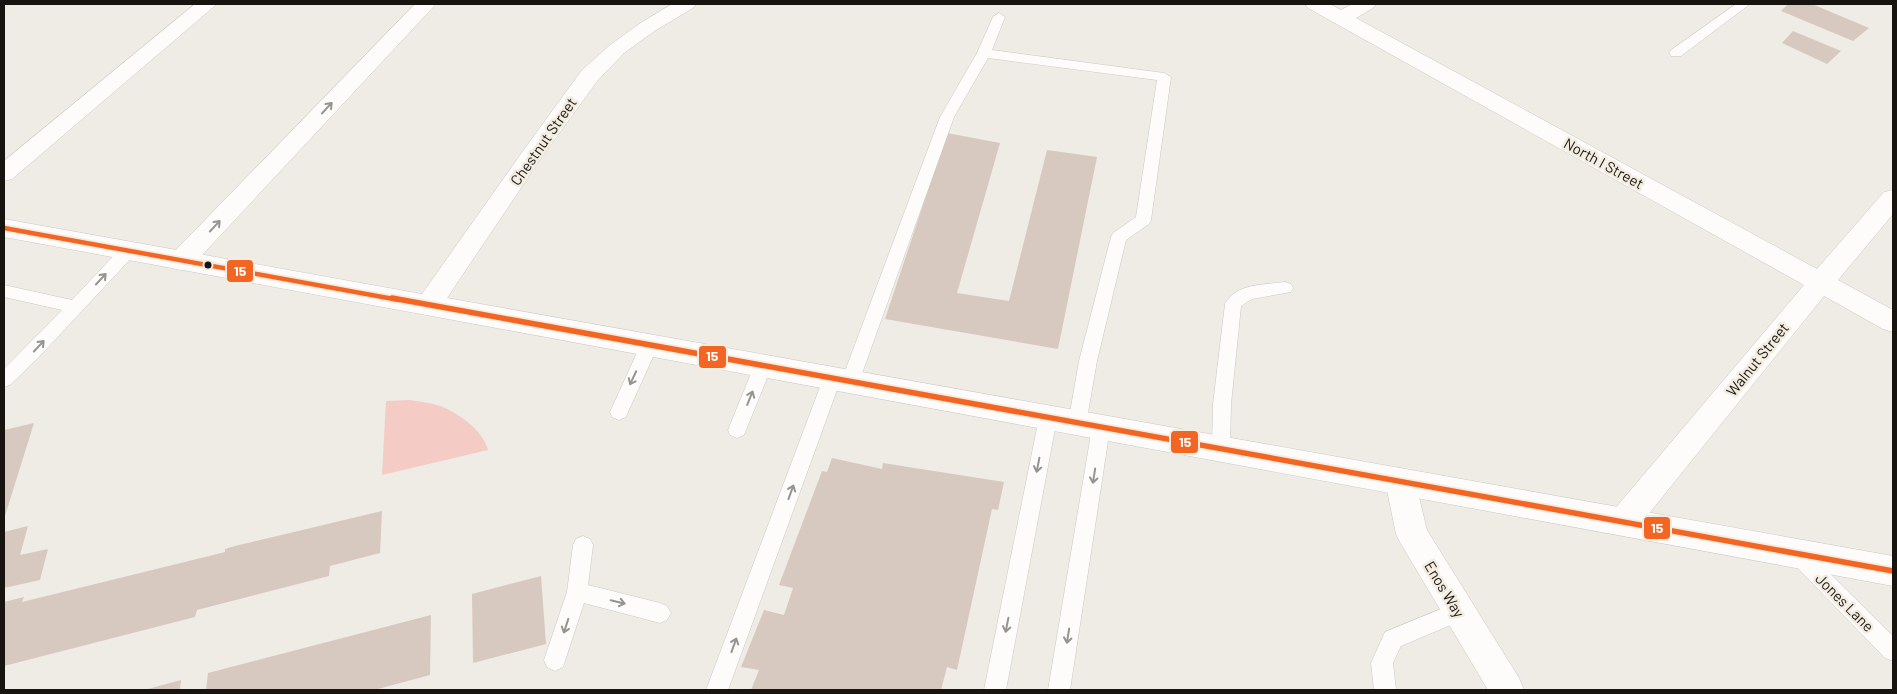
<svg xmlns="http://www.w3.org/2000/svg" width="1897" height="694" font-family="Barlow,sans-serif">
<rect width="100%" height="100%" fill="#efebe5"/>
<path fill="#f5cbc6" d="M410 400C421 402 435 403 445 408 462 416 483 431 488 450L382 475 386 401Z"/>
<path fill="#d8c9c0" d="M1788 4H1812L1869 28 1853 41 1781 11Z
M1793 31 1841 51 1827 64 1782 43Z
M947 133 1000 143 957 293 1009 301 1047 150 1097 157 1058 349 885 319Z
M34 423 4 519V430Z
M832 458 882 469 883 463 1004 482 998 510 992 509 957 670 947 667 941 690H751L759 670 741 667 764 610 784 615 793 588 779 585 822 471 827 472Z
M382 511 380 553 330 566 329 576 197 610 195 617 4 666V602L24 597 22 602 205 557 225 552V549L235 546Z
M28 526 20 555 48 549 40 580 4 588V532Z
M541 576 546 644 473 663 472 594Z
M431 615 430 675 374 690H206L208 673Z
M181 680 180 690H144Z"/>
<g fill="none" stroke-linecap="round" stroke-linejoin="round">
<defs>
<path id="lane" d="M1736 4H1750L1681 56H1671L1669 53 1671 50Z
M999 13 1005 17 992 50 1164 73 1171 77 1151 220 1149 224 1126 240 1097 361 1086 424 1084 429 1077 432 1070 429 1068 424 1079 361 1111 237 1113 233 1136 217 1157 80 988 58 954 117 859 382 856 387 850 389 844 387 841 382 940 117 977 53 993 17Z
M128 245 134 247 136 251 134 255 38 358 10 385 4 387V369L62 310 4 297V285L72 300 122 247Z
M1285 282 1291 284 1293 288 1291 292 1252 299 1241 306 1231 404 1230 448 1228 454 1221 456 1214 454 1212 448 1213 404 1225 304C1236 283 1264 285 1285 282Z
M649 339 655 341 658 346 628 412 626 417 619 420 612 417 610 412 640 346 643 341Z
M763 359 769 361 772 366 746 430 744 435 737 438 730 435 728 430 754 366 757 361Z
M832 372 838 374 841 379 728 690H706L823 379 826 374Z
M1048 410 1055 413 1057 418 1006 690H984L1039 418 1041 413Z
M1101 420 1108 423 1110 428 1070 690H1048L1092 428 1094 423Z
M583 536 590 539 593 545 588 585 660 603 667 606 671 613 667 620 660 623 584 603 563 667 555 671 547 667 544 660 567 592 573 545 576 539Z
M1798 546 1805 549 1893 636V661L1885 658 1791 561 1788 555 1791 549Z
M1458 602 1465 605 1469 612 1465 619 1401 646 1393 663 1396 690H1374L1371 663 1385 632Z"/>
<path id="street" d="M195 4H217L12 179 4 181V161Z
M415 4H436L190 268 181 270 172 268 168 261 172 254Z
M1305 4H1330L1341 10 1352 4H1376L1373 8 1356 18 1817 269 1884 192 1893 190V214L1838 280 1893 310V332L1883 329 1824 296 1635 531 1624 535 1613 531 1608 521 1613 511 1804 285 1308 8Z
M1400 468 1411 472 1415 481 1427 530 1519 678 1524 690H1488L1401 544 1396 534 1385 481 1389 472Z"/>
<path id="secondary" d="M672 4H696L693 8 656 30 624 53 598 80 539 161 447 298 1893 556V586L4 237V219L422 294 523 151 582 70 610 45 642 22Z"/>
</defs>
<use href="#lane" stroke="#cbc8c4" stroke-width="1"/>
<use href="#street" stroke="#cbc8c4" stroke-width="1"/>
<use href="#secondary" stroke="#cbc8c4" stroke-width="1"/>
<use href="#lane" fill="#fdfcfb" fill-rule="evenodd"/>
<use href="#street" fill="#fdfcfb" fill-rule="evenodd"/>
<use href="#secondary" fill="#fdfcfb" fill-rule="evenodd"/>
<defs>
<path id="bus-1-far1" d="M4 228 399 300"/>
<path id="bus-1" d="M392 298 1893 571"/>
</defs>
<use href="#bus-1-far1" stroke="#f3ece1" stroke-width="8"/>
<use href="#bus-1" stroke="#f3ece1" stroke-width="9"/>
<use href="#bus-1-far1" stroke="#f26522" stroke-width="4.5"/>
<use href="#bus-1" stroke="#f26522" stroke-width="5.5"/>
</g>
<defs><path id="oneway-shaft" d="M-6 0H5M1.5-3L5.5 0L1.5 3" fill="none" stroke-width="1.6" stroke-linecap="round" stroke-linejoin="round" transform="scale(1.25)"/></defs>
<g stroke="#969491">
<use href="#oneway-shaft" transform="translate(327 108) rotate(-47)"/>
<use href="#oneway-shaft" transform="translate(215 226) rotate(-47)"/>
<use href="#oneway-shaft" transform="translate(101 279) rotate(-47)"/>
<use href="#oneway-shaft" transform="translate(39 346) rotate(-47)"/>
<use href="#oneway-shaft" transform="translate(633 378) rotate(115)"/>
<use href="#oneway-shaft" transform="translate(750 398) rotate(-68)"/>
<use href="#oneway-shaft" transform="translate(1038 465) rotate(101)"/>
<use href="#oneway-shaft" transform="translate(1094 476) rotate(99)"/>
<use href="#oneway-shaft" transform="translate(791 492) rotate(-70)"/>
<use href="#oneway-shaft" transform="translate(618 602) rotate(14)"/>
<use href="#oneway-shaft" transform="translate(1007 625) rotate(101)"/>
<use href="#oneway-shaft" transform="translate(566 626) rotate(108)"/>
<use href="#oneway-shaft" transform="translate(1068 636) rotate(99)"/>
<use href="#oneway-shaft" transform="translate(734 645) rotate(-70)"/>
</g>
<circle fill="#171410" stroke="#f3ece1" stroke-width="2" cx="208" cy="265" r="4.5"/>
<g text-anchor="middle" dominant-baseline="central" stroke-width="5" stroke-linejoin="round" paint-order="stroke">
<g font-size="15" fill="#171410" stroke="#f3ece1">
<text transform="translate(543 141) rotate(-55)">Chestnut Street</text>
<text transform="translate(1604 163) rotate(29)">North I Street</text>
<text transform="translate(1757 359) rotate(-51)">Walnut Street</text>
<text transform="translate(1445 589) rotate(59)">Enos Way</text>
<text transform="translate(1845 602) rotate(45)">Jones Lane</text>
</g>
</g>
<g stroke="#f3ece1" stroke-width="2">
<rect x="226" y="259" width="28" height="24" rx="5" fill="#f26522"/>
<rect x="698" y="345" width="29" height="24" rx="5" fill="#f26522"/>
<rect x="1170" y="430" width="29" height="24" rx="5" fill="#f26522"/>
<rect x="1643" y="516" width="28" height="24" rx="5" fill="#f26522"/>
</g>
<g font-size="14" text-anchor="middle" font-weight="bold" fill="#fff">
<text x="240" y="276">15</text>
<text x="712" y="361">15</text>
<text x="1185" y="447">15</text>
<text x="1657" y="533">15</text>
</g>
<rect width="1897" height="694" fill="none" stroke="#171410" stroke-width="10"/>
</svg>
